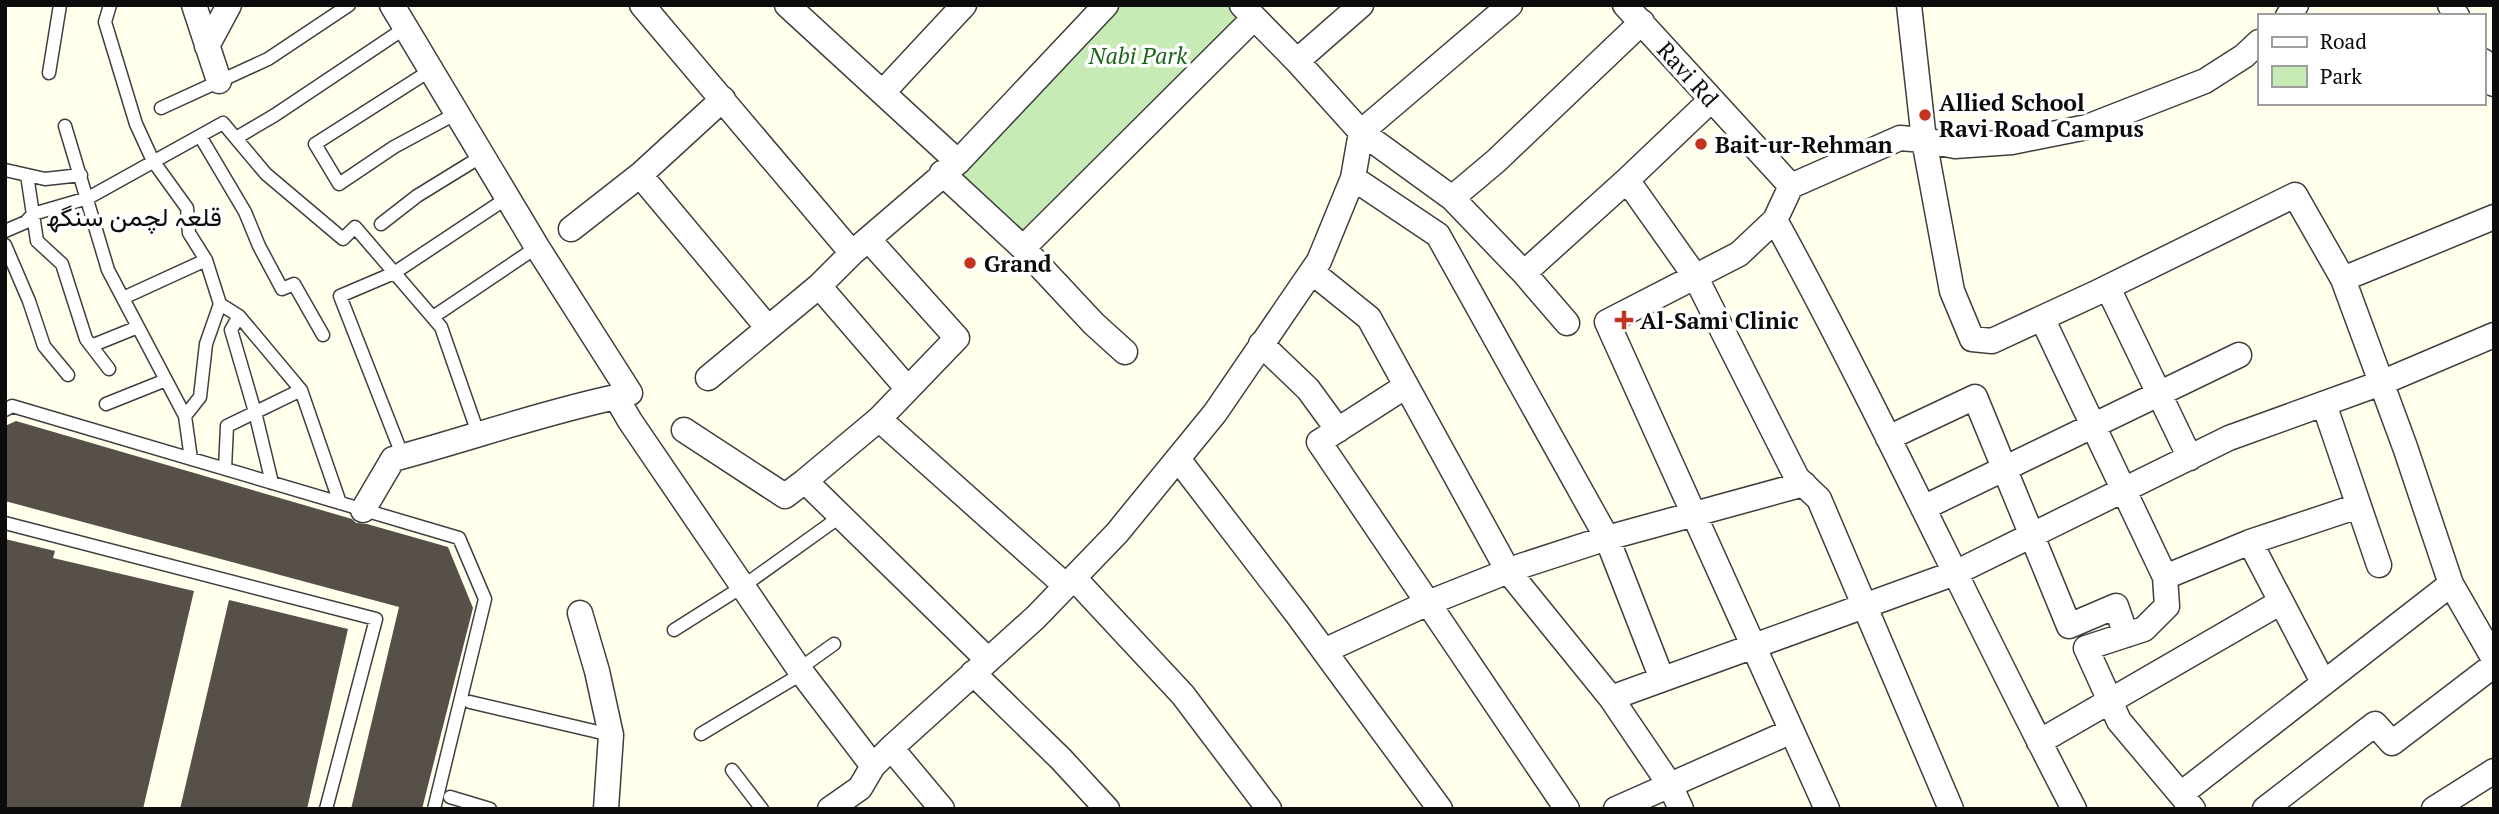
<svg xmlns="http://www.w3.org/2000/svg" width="2499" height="814" font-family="'PT Serif',Vazirmatn,serif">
<rect width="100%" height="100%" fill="#ffffec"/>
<path fill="#c7ebb4" d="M1120 5H1233L1243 16 1024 238 961 173Z"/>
<path fill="#565048" d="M16 421 352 519 356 523 367 524 448 547 473 608 422 809H351L399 607 5 501V426Z
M5 539 55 551 53 558 194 591 143 809H5Z
M229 600 348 629 307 809H180Z"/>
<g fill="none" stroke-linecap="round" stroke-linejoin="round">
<defs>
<path id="service" d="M110 5 105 22 136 124 153 161 187 208 189 233 206 260 123 298
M431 70 315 144 339 184 394 147 457 113
M49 73 60 5
M161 108 268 59 349 5
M65 126 108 270 185 416 191 459
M200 136 245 212 259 246 282 289 294 284 323 335
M236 138 275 115 405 28
M5 170 45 179 81 175
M27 175 37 241 62 264 86 339 109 369
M381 224 417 196 482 156
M5 231 26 222 33 214 88 198 223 123 266 174 343 239 355 227 441 327 479 436
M5 245 29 301 44 346 68 375
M220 304 239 316 231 330 255 412 272 483
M239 316 301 390 340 503
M433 317 537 247
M91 346 138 327
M106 404 166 380
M5 410 12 406 459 538 485 599 434 809
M185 416 200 397 206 344 220 304 206 260
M403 457 340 296 394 273 507 198
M225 469 227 426 301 390
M5 523 376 619 326 809
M674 630 742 587 841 516
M799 669 834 644
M470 702 611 735
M701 734 803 673
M732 770 762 809
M450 797 490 809"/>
<path id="minor" d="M194 5 219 81
M392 5 537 247 630 393 616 397 630 421 799 669 873 766
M642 5 852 253
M787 5 958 162
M1242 5 1297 61 1361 132 1452 198 1524 273 1567 323
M1625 5 1791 186 1900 138 1924 140 1909 5
M2450 5 2457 16
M2288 16 2296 5
M2259 42 2244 56 2205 81 2087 127 2012 142 1955 146 1924 140 1952 291 1972 339 1992 341 2094 294 2295 195 2343 279 2405 447 2451 584 2494 659
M207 46 229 5
M1297 61 1361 5
M2483 61 2494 84
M883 92 964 5
M942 173 1023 248 1254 18
M640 175 768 328
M1353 178 1438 235 1607 538 1662 679
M1627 180 1695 276 1797 478 1819 499 1951 809
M1791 186 1775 220 1739 254 1607 322 1827 809
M1452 198 1496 161 1642 22
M1775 220C1881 413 1972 614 2074 809
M571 229 640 175 723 99
M1023 248 1094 324 1125 352
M1312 272 1369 318 1508 571 1611 698 1670 785 1681 809
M1524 273 1627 180 1711 100
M2343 279 2494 217
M819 286 907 388
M2108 288 2190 458
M2042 318 2165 577 2167 606 2144 629 2086 648 2119 721 2193 809
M1261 344 1308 389 1338 430
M708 378 819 286 852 253 958 162 1106 5
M2324 404 2379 565
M879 419 1066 586
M684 430 785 496 805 481 988 660
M1888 438 1975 397 2069 626 2116 606 2126 635
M1178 459 1297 614 1440 809
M805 481 879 419 957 338 869 240
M1923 508 2239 355
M363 510 393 459C468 439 541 413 616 397
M2165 577 2250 542
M1074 578 1183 695 1269 809
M580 613 597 671 611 735 606 809
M1324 651 1428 603 1319 442 1406 386
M973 673 1061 759 1107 809
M2323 682 2250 542 2358 506
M1611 698 1955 573 2229 438 2381 383 2494 335
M2039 742 2281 602
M891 748 942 809
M2181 794 2451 584
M830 809 860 788 873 766 891 748 1036 617 1117 533 1215 413 1319 261 1353 178 1361 132 1510 5
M1567 809 1428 603 1521 566 1607 538 1804 484
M1616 809 1792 731
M2265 809 2375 724 2392 743 2494 665
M2434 809 2494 771"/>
</defs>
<use href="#service" stroke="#3f3f3f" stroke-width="15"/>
<use href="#minor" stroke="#3f3f3f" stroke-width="27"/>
<use href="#service" stroke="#fff" stroke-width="12"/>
<use href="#minor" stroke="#fff" stroke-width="24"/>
</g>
<g fill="#c13420" stroke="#fff" stroke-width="2.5">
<circle cx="1925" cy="115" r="7"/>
<circle cx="1701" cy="144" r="7"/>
<circle cx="970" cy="263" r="7"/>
<path d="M1620.5 309.5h7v7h7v7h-7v7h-7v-7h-7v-7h7z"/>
</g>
<g text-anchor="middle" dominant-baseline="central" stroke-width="7" stroke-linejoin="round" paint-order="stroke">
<g font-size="23" font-style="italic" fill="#1d661b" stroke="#fff">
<text x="1138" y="55">Nabi Park</text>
</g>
<g font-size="23" fill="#0c0c0c" stroke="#fff">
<text transform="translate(1688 74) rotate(48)">Ravi Rd</text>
</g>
<g font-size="23" font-weight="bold" fill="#0c0c0c" stroke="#fff" text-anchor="start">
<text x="1939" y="102">Allied School<tspan x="1939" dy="26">Ravi Road Campus</tspan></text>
<text x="1715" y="144">Bait-ur-Rehman</text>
<text x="984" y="263">Grand</text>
<text x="1640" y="320">Al-Sami Clinic</text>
</g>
<g font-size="26" fill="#0c0c0c" stroke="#fff">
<text x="134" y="216">قلعہ لچمن سنگھ</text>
</g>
</g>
<rect width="2499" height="814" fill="none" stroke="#0c0c0c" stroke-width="14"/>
<rect x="2258" y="14" width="228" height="91" fill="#ffffff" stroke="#9e9e9e" stroke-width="2"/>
<rect x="2272" y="37" width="35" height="10" fill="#ffffff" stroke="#9e9e9e" stroke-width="2"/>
<text x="2320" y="49" font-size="21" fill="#0c0c0c">Road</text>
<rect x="2272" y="66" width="35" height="21" fill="#c7ebb4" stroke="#9e9e9e" stroke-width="2"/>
<text x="2320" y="84" font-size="21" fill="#0c0c0c">Park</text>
</svg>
